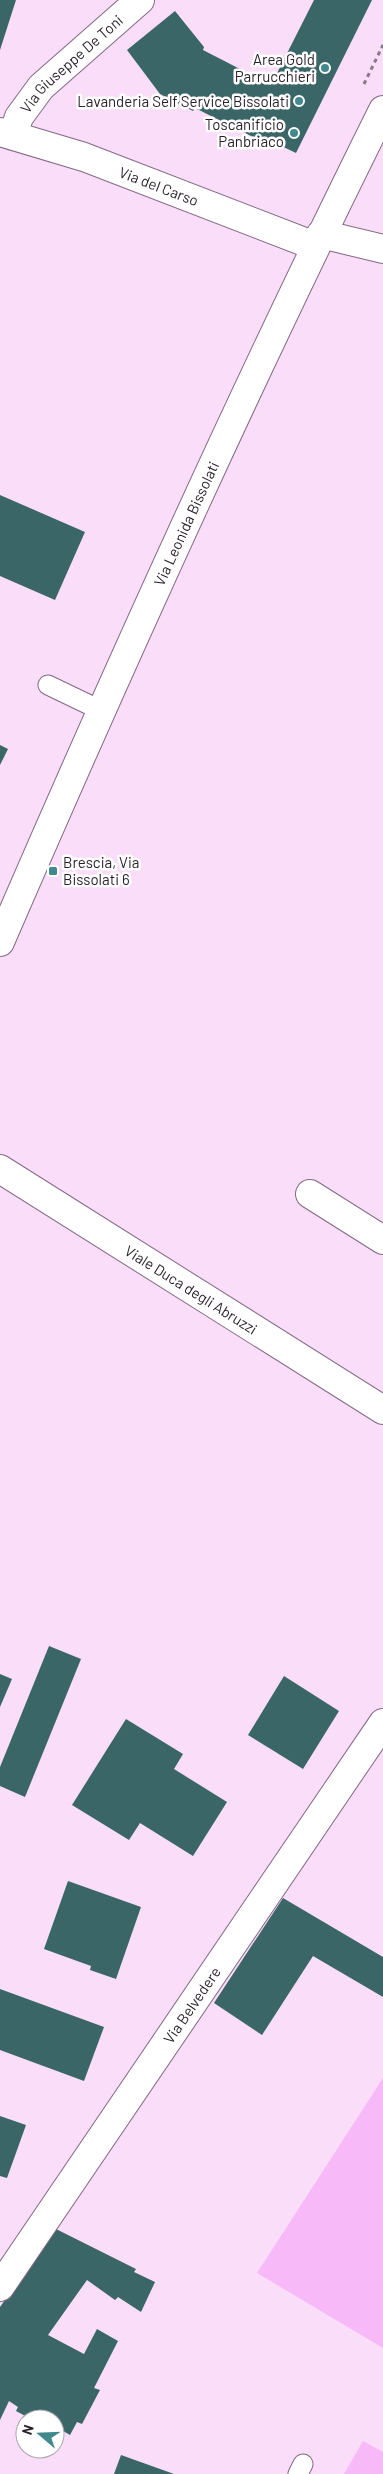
<svg xmlns="http://www.w3.org/2000/svg" width="383" height="2474" font-family="Barlow,sans-serif">
<rect width="100%" height="100%" fill="#faddf9"/>
<path fill="#f7b9f7" d="M383 2078V2348L257 2273Z
M363 2441 383 2452V2474H344Z"/>
<path fill="#3a6667" d="M0 0H16L0 50Z
M314 0H372L296 153 273 142 271 146 195 108 193 111 160 94 127 50 175 11 204 47 203 50 271 85Z
M0 495 85 532 55 600 0 576Z
M0 745 8 749 0 765Z
M49 1646 81 1659 25 1797 0 1786V1767Z
M0 1674 12 1679 0 1707Z
M284 1676 339 1711 303 1769 248 1735Z
M126 1719 183 1754 174 1769 227 1802 193 1856 140 1823 129 1840 72 1805Z
M68 1881 141 1907 116 1979 90 1970 91 1966 44 1949Z
M283 1898 383 1957V1997L313 1956 262 2035 214 2003Z
M0 1989 104 2027 84 2081 0 2050Z
M0 2116 26 2125 7 2178 0 2176Z
M56 2229 136 2269 134 2272 155 2282 141 2312 118 2297 115 2300 87 2280 48 2335 84 2354 97 2329 118 2341 94 2388 100 2390 82 2424 77 2422 70 2435 58 2428 55 2435V2419H31L16 2411 18 2407 9 2401 0 2420V2307Z
M121 2455 174 2474H114Z"/>
<g fill="none" stroke-linecap="round" stroke-linejoin="round">
<defs>
<path id="lane" d="M48 685 100 710
M298 2474 303 2464"/>
<g id="street">
<path id="s1" d="M0 132 84 157 315 246"/>
<path id="s2" d="M13 135 19 117 41 87 140 0"/>
<path d="M321 234 383 249"/>
<path id="s3" d="M0 942C121 662 247 383 383 110"/>
<path d="M310 1194 383 1240"/>
<path id="s4" d="M0 2287 383 1723"/>
</g>
<g id="secondary">
<path id="s5" d="M0 1169 383 1410"/>
</g>
</defs>
<use href="#lane" stroke="#826982" stroke-width="21"/>
<use href="#street" stroke="#826982" stroke-width="30"/>
<use href="#secondary" stroke="#826982" stroke-width="30"/>
<path stroke="#8a7789" stroke-width="3" stroke-dasharray="4 4" stroke-linecap="butt" d="M364 84 383 45"/>
<use href="#lane" stroke="#fff" stroke-width="19"/>
<use href="#street" stroke="#fff" stroke-width="28"/>
<use href="#secondary" stroke="#fff" stroke-width="28"/>
</g>
<g fill="#41898c" stroke="#fff" stroke-width="2">
<circle cx="325" cy="68" r="5"/>
<circle cx="299" cy="101" r="5"/>
<circle cx="294" cy="133" r="5"/>
<rect x="48" y="866" width="10" height="10" rx="2.5"/>
</g>
<g text-anchor="middle" dominant-baseline="central" stroke-width="5" stroke-linejoin="round" paint-order="stroke">
<g font-size="15" fill="#291f29" stroke="#fff" text-anchor="end">
<text x="315" y="59">Area Gold<tspan x="315" dy="17">Parrucchieri</tspan></text>
<text x="289" y="101">Lavanderia Self Service Bissolati</text>
<text x="284" y="124">Toscanificio<tspan x="284" dy="17">Panbriaco</tspan></text>
<text x="63" y="862" text-anchor="start">Brescia, Via<tspan x="63" dy="17">Bissolati 6</tspan></text>
</g>
<g font-size="15" fill="#291f29" stroke="#fff">
<text stroke="none"><textPath href="#s2" startOffset="94">Via Giuseppe De Toni</textPath></text>
<text stroke="none"><textPath href="#s1" startOffset="168">Via del Carso</textPath></text>
<text stroke="none"><textPath href="#s3" startOffset="458">Via Leonida Bissolati</textPath></text>
<text stroke="none"><textPath href="#s5" startOffset="226">Viale Duca degli Abruzzi</textPath></text>
<text stroke="none"><textPath href="#s4" startOffset="341">Via Belvedere</textPath></text>
</g>
</g>
<g transform="translate(40 2434) rotate(289)"><circle r="24" fill="#ffffff" stroke="#a9a5a9"/>
<path d="M0-4L9 19L0 12L-9 19Z" fill="#41898c"/>
<text y="-8" font-size="14" font-weight="bold" text-anchor="middle" fill="#291f29">N</text>
</g>
</svg>
